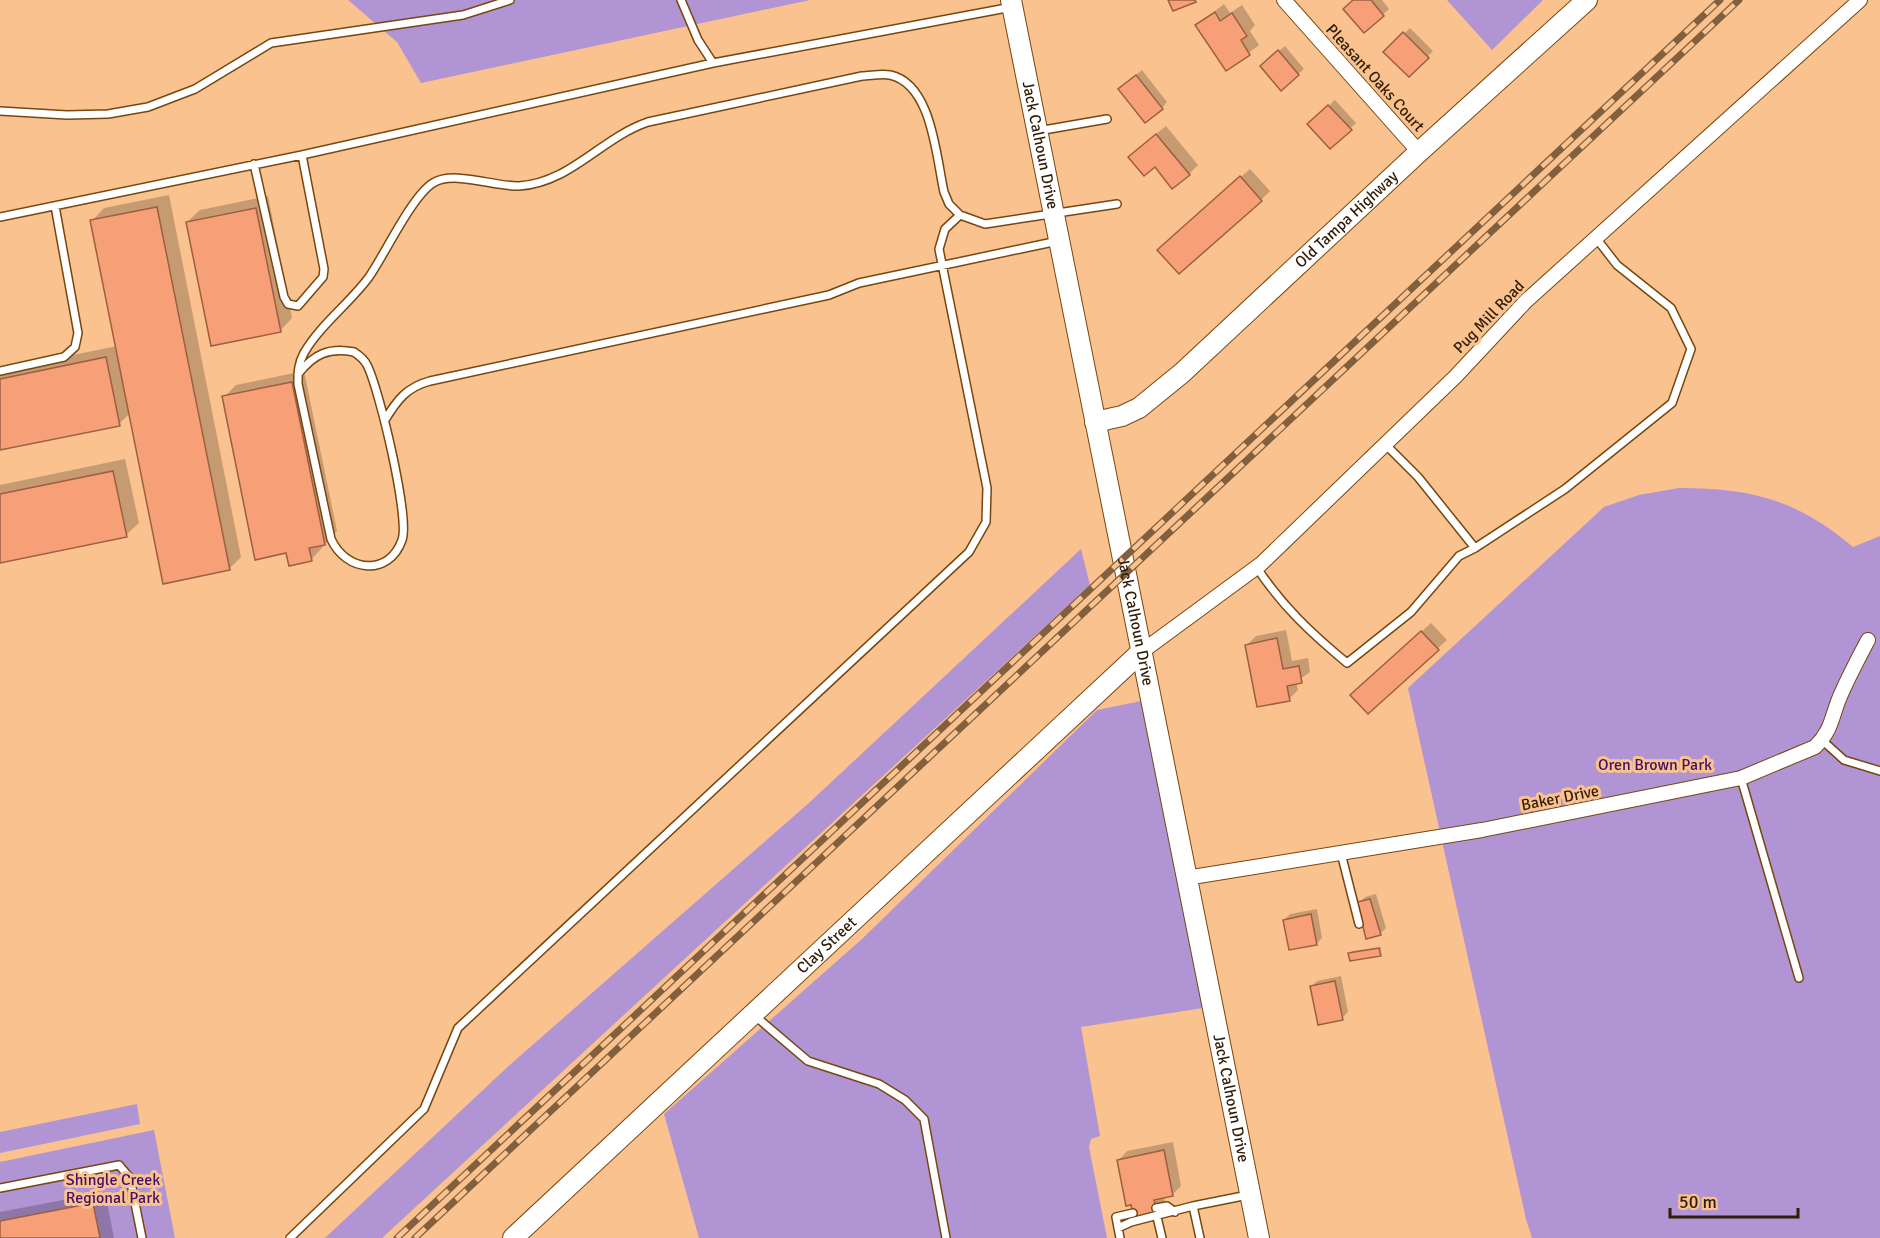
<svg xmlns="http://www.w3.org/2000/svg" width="1880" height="1238" font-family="Signika,sans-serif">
<rect width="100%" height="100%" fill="#f9c28e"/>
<path fill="#b194d3" d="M348 0H810L421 83 397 42Z
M1447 0H1543L1492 50Z
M1679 488C1752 488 1797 500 1853 547L1880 536V1238H1532L1526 1219 1408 688 1604 507 1639 495Z
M1081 549 1090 585 382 1238H325L512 1063 810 802Z
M1141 701 1203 1008 1081 1027 1100 1136 1091 1139 1089 1147 1107 1238H699L664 1114 862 939 1097 710Z
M137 1104 140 1124 0 1153V1132Z
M154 1130 175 1238H0V1162Z"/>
<path fill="#0003" d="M1354 0H1382L1389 9 1364 31Z
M1224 4 1230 13 1242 5 1255 25 1250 31 1259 45 1227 69 1197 25Z
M1410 28 1433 51 1409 75 1386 52Z
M1285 46 1304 69 1281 89 1267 61Z
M1142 70 1167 102 1162 108 1125 84Z
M1335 100 1356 123 1330 147 1309 124Z
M1166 126 1198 165 1189 174 1139 148Z
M1250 169 1270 191 1261 200 1168 241Z
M169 195 241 557 229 569 130 413 119 424 0 448V370L117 346 92 221 104 208Z
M268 196 292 318 280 331 187 222 200 210Z
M304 371 337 531 311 560 288 551 224 397 236 385Z
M125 459 139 523 126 535 0 562V485Z
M1431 623 1447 640 1368 712 1361 686Z
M1286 630 1292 661 1308 658 1310 672 1296 682 1298 690 1289 699 1247 645 1256 636Z
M1376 894 1386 928 1380 934 1359 903 1365 897Z
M1317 909 1322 938 1316 944 1284 920 1290 914Z
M1381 947 1380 954H1350L1352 951Z
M1341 976 1348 1012 1342 1018 1312 986 1317 981Z
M1173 1142 1181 1186 1172 1195 1164 1197 1165 1202 1156 1211 1118 1161 1127 1151Z
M105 1192 114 1238H0V1212Z"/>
<path fill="#f7a078" stroke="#9d5e42" stroke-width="1.5" d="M1168 0H1195L1196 2 1173 11Z
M1353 0H1371L1384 16 1364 33 1343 9Z
M1215 12 1220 21 1232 13 1247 36 1241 40 1250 55 1226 71 1195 25Z
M1403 32 1429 58 1409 77 1383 52Z
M1278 50 1299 75 1281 91 1260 66Z
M1136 75 1163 109 1145 123 1118 89Z
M1328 105 1352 130 1330 149 1307 124Z
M1156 134 1190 175 1172 189 1155 167 1144 176 1128 157Z
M1240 176 1262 201 1179 274 1157 250Z
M157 207 230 570 163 584 90 220Z
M256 208 281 332 211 346 186 222Z
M106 357 120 426 0 450V379Z
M292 382 325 545 309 548 312 561 289 566 286 553 255 560 222 396Z
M113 471 127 537 0 563V494Z
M1421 631 1439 650 1368 714 1350 695Z
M1277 638 1283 669 1299 666 1302 683 1287 686 1290 701 1257 707 1245 645Z
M1370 899 1381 935 1366 939 1357 902Z
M1311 914 1317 945 1289 950 1283 920Z
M1379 948 1381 956 1350 961 1348 953Z
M1335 981 1343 1020 1318 1025 1310 986Z
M1164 1150 1173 1196 1154 1200 1157 1212 1134 1217 1131 1205 1126 1206 1117 1160Z
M93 1203 100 1238H0V1221Z"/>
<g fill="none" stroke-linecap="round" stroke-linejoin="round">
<defs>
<path id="lane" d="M681 0 698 40 713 63
M0 111 67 115 108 114 148 107 195 89 271 43 463 15 510 0
M1038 131 1107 119
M254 164 284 297 288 304 298 306 323 277 324 269 302 155
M0 217 302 155 713 63 1012 7
M0 371 64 357 75 347 78 333 55 206
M298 374C314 354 329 347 354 352 360 356 364 359 367 365 379 388 410 518 402 540 389 577 346 572 331 539L298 384C298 372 298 364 304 353 320 325 350 303 369 277 385 254 412 196 433 183 454 170 495 187 519 186 570 183 601 138 648 122L862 76C870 76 881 73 890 75 932 84 936 156 944 192L949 204 960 215 985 224 1117 204
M385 420C397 400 407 387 430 381L829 295 859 283 1058 241
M1385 444 1418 477 1475 548 1565 489 1672 403 1691 349 1671 308 1617 265 1596 238
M1257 568C1283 607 1311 633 1347 663L1411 612 1459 556 1475 548
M1822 740 1844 760 1880 771
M1741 778 1799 978
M1341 853 1359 924
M754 1015 808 1061 879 1084 905 1100 924 1119 946 1238
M0 1188 119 1165 130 1178 142 1238
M1193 1206 1200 1238
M1156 1208 1167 1206 1175 1212
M1157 1217 1162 1238
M1118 1228 1131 1222 1193 1206 1248 1195
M290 1238 424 1109 458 1028 969 552 986 522 987 488 939 249 945 229 960 215
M1120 1238 1116 1217 1133 1213"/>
<path id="street" d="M1284 0 1419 152
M1140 653 1261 564 1456 376 1526 301 1860 0
M1186 878 1482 830 1741 778 1815 747C1834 728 1831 715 1842 692 1850 674 1859 657 1868 640"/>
<g id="secondary">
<path id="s1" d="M1011 0 1259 1238"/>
<path id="s2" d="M1095 422 1122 416 1139 408 1182 373 1419 152 1587 0"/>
<path id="s3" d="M513 1238 1140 653"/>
</g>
</defs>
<use href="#lane" stroke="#76470f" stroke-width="10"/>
<use href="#street" stroke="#76470f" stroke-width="16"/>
<use href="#secondary" stroke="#76470f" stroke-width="22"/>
<use href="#lane" stroke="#fff" stroke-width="7"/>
<use href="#street" stroke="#fff" stroke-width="14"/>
<use href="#secondary" stroke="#fff" stroke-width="20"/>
<defs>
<path id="rail" d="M397 1238 1720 0
M415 1238 1739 0"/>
</defs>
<use href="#rail" stroke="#82603e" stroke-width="7"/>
<use href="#rail" stroke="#f9c28e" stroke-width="4.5" stroke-dasharray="14" stroke-linecap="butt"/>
</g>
<g text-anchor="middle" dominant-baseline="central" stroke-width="6" stroke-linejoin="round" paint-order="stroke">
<g font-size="16" fill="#311d07" stroke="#f9c28e">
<text transform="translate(1375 78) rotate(48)">Pleasant Oaks Court</text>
<text stroke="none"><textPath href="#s1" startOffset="148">Jack Calhoun Drive</textPath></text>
<text stroke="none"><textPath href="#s2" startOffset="327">Old Tampa Highway</textPath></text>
<text transform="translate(1489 317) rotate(-46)">Pug Mill Road</text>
<text stroke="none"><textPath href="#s1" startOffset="634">Jack Calhoun Drive</textPath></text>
<text transform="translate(1560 798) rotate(-11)">Baker Drive</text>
<text stroke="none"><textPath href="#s3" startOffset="429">Clay Street</textPath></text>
<text stroke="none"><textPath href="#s1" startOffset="1120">Jack Calhoun Drive</textPath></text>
</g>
<g font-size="16" fill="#421068" stroke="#f9c28e">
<text x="1655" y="765">Oren Brown Park</text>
<text x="113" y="1180">Shingle Creek<tspan x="113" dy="18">Regional Park</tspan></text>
</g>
</g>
<path d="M1670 1208v9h128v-9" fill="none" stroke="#311d07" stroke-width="3"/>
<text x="1679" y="1208" font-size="18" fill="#311d07" stroke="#f9c28e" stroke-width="4.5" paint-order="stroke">50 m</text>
</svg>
